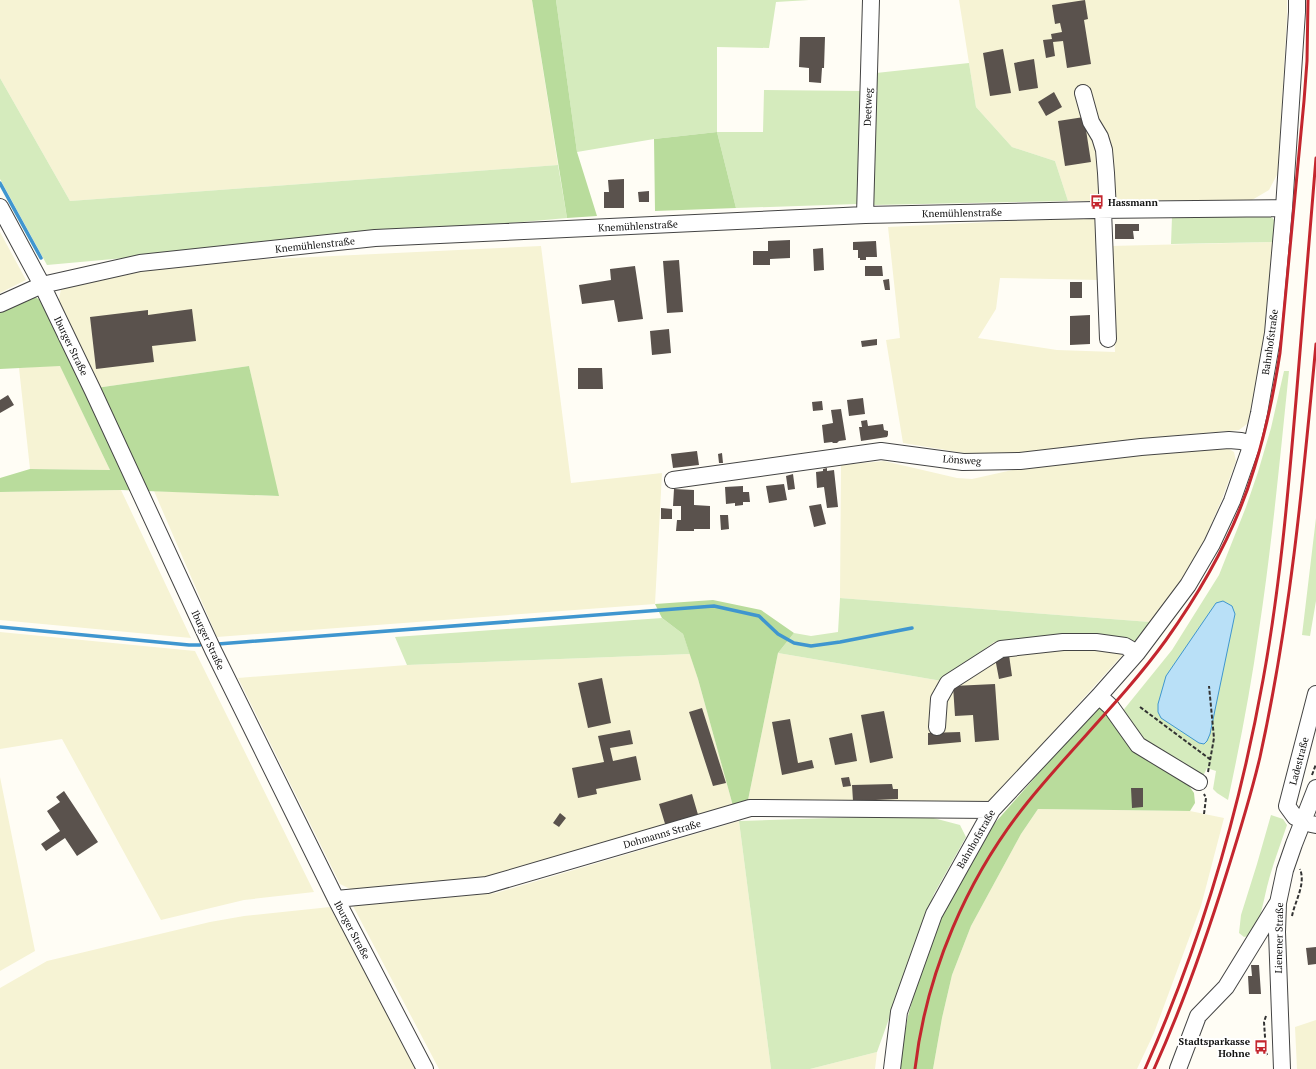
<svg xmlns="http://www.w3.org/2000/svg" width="1316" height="1069" font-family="'PT Serif',serif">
<rect width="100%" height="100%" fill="#fffdf5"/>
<path fill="#f6f3d4" d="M0 0H532L558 165 70 201 0 78Z
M959 0H1287V16L1278 173 1269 190 1252 200 1068 201 1055 161 1012 147 976 107Z
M1098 217 1100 280 1000 278 996 309 978 338 1057 350 1115 352 1110 246 1274 242 1265 332 1250 415 1247 424 1239 430 1138 439 1019 455 964 453 903 443 886 340 900 338 888 227Z
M0 232 26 280 0 293Z
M541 246 571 483 662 473 655 604 217 637 154 491 278 496 249 366 96 388 57 309 61 289 140 268 230 261Z
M60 365 110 470 30 469 19 368Z
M1226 447 1234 452 1236 461 1222 499 1203 543 1181 580 1150 622 840 598 841 465 884 461 957 478 972 479 1021 468 1140 454Z
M121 490 191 638 0 620V492Z
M0 632 195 651 314 892 244 900 161 920 62 739 0 749Z
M1061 636H1095L1135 641 989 803 747 805 778 653 942 681 994 642Z
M690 654 698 679 733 806 484 879 352 890 340 884 238 678 407 665Z
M0 777 35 951 0 971Z
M1038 809 1190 811 1224 818 1201 906 1154 1033 1137 1069H933L942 1018 952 975 971 926 1021 834Z
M739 821 771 1069H439L353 906 496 893Z
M330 907 419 1069H0V988L47 961 210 922 244 916Z
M1316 1020V1069H1297L1295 1027Z
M877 1052 875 1069H810Z"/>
<path fill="#d5ebbd" d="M556 0H809L776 2 769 48 717 47V132H763L764 90 862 91 857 204 736 208 717 132 654 139 577 152Z
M969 63 976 107 1012 147 1055 161 1068 201 873 205 876 73Z
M0 78 70 201 558 165 567 218 47 265 0 179Z
M1270 215 1275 221 1274 242 1171 244 1172 217Z
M1284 371H1289C1280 458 1272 544 1259 630 1251 687 1240 744 1228 800L1217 793 1213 789 1216 771 1207 768 1204 774 1198 777 1141 740 1121 713 1172 650 1219 575 1246 507 1258 472 1271 428Z
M1316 518V601L1310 636 1302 635Z
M840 598 1150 622 1135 641 1095 636H1061L994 642 942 681 778 653 794 633 811 636 838 632Z
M662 618 683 634 690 654 407 665 395 637Z
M922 815 960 825 966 837 934 894 877 1052 810 1069H771L739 821Z
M1271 815 1283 819 1287 825C1280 846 1272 866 1267 887 1263 904 1260 919 1254 935L1244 937 1239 933 1241 915 1257 864Z"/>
<path fill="#b9dc9c" d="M532 0H556L577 152 597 216 567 218Z
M717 132 736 208 655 211 654 139Z
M35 297 57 309 96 388 249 366 279 496 121 490 0 492V478L30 469 110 470 60 366 0 369V312Z
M713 600 761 610 794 633 778 653 747 805 733 806 698 679 683 634 662 618 655 604Z
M1098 706 1110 715 1183 777 1194 793 1195 803 1190 811 1038 809 1021 834 971 926 952 975 942 1018 933 1069H898L908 1016 922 965 942 916 994 824Z"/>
<path fill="#b9e0f7" stroke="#3f96cf" d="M1223 601 1232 606 1235 614 1210 734 1207 741 1204 744 1199 743 1161 718 1158 712V704L1166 676 1216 603Z"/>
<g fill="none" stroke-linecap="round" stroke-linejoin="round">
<path stroke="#3f96cf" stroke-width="3.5" d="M0 183 41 258
M0 627 189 645H200
M218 644 714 606 759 616 778 634 794 643 811 646 840 642 912 628"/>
</g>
<path fill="#5a524d" d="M1085 0 1088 19 1084 20 1091 64 1067 68 1063 41 1053 42 1055 56 1046 58 1043 40 1052 39 1051 34 1062 32 1060 23 1055 24 1052 5Z
M800 37H825L824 68H822L821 83 809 82V68L799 67Z
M1003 49 1011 93 990 96 983 53Z
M1034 59 1038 88 1019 91 1014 63Z
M1054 92 1062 107 1046 116 1038 102Z
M1084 117 1091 162 1065 166 1058 121Z
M624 179V208H604V192H609L608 180Z
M649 191V202H639L638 192Z
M1115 224H1139V231H1133L1134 239H1115Z
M790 240V258L770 259V265H753V251H768V241Z
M876 241 877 257H866V260H860V258H858V250H853V242Z
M823 248 824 270 814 271 813 249Z
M679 260 683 312 667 313 663 261Z
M635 266 643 319 618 322 614 300 582 304 579 285 611 280 610 269Z
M865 266H882L883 276H865Z
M889 279 890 290H885L883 280Z
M1070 282H1082V298H1070Z
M192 309 196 341 152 346 154 362 96 369 90 317 148 310V315Z
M1090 315V344L1070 345V316Z
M669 329 671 353 652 355 650 331Z
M877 339V345L862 347 861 341Z
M578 368H602L603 389H578Z
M8 395 14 405 0 413V400Z
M863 398 865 414 849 416 847 400Z
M822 401 823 410 813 411 812 402Z
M841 409 846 440 839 441 837 443H833L832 442 824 443 822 425 833 423 831 410Z
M867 420 868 426 883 424 884 430 888 431V435L887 437 861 441 859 427H862L861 421Z
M697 451 699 465 673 468 671 454Z
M722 453 723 463H719L718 454Z
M827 468V471L834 470 838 507 827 508 824 487 817 488 816 472 823 471V469Z
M793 474 795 489 788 490 786 476Z
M784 484 787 500 769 503 766 486Z
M743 486V492H749L750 502H743V505L735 506V503L726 504 725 487Z
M674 489 694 490V505L710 506V529H694V531H676L677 520H681V506H673Z
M821 504 826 524 814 527 809 506Z
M661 508 672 509V519H661Z
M720 515H728L729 529 721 530Z
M1009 655 1012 676 999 679 995 658Z
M602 678 611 723 588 728 578 683Z
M995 684 999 740 975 742 973 715 955 716 953 686Z
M702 708 726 783 713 786 689 712Z
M884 711 893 758 870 763 861 715Z
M790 719 798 763 812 760 814 768 782 775 772 722Z
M630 730 633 744 610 748 613 761 636 756 641 780 596 789 597 794 578 798 572 768 604 762 598 736Z
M960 732 961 742 928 745V733Z
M852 733 857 761 835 765 829 738Z
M849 777 851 786 843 787 841 778Z
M892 784 893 789H898V799L853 801 852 785Z
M1131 788H1143V807L1132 808Z
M64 791 98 842 77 856 65 838 46 851 41 844 60 831 47 811 60 802 56 797Z
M692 794 699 818 666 827 659 804Z
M560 813 566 818 559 827 553 823Z
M1316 947V964L1308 965 1306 948Z
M1251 965H1259L1261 994H1249L1248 976H1252Z"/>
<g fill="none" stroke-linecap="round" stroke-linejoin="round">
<defs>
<path id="minor" d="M1083 93 1091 122 1100 137 1104 150 1106 173 1108 210
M0 207 42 285 93 391 213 650 336 899 425 1069
M1103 210 1108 339
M865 215 871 0
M0 304 42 285 140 263 375 238 865 215 1095 210 1284 208
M673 480 881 451 963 462 1020 461 1141 447 1229 440 1241 441 1252 444
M1316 694 1287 806 1295 817 1311 824 1316 825
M1099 696 1111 707 1138 745 1199 782
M937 727 939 699 948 683 1001 649 1063 642H1096L1125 646 1137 653
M336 899 487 885 750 808 992 810
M892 1069 899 1012 934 914 992 810 1099 696 1137 653 1188 585 1212 544 1232 501 1252 444 1259 413 1273 333 1284 208 1297 12V0
M1178 1069 1198 1016 1226 987 1277 904
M1282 1069 1277 932 1278 903 1285 870 1294 844 1316 788"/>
</defs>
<use href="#minor" stroke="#444" stroke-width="18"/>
<path stroke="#333" stroke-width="2" stroke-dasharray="4 2" stroke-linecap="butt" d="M1140 707 1211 760
M1208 772 1214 738 1209 686
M1312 775 1316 764
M1204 814 1206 798 1204 794
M1292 916C1295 901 1306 884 1300 869
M1266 1016 1264 1022 1266 1052 1267 1055"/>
<use href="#minor" stroke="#fff" stroke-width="16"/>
<path stroke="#c4262e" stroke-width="3" d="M915 1069C926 973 967 878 1027 803 1072 747 1124 698 1166 640 1203 588 1236 530 1254 469 1266 431 1274 392 1280 353L1304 101 1307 61 1308 0
M1145 1069C1200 945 1239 813 1263 680 1280 587 1288 494 1296 400 1303 320 1309 239 1316 158
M1154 1069C1183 1005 1206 939 1227 872 1239 834 1251 795 1260 757 1290 621 1303 482 1316 344"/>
</g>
<defs>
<symbol id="bus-bare" viewBox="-9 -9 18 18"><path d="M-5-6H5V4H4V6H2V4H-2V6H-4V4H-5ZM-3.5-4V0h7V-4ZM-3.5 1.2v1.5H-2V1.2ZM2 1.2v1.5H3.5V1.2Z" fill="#c4262e" stroke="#fff" stroke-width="2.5" paint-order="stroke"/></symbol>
</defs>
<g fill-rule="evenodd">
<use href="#bus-bare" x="1087" y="192" width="20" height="20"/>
<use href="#bus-bare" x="1251" y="1037" width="20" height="20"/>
</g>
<g text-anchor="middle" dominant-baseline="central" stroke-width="4" stroke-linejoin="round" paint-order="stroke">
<g font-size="10" fill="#111" stroke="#fff">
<text transform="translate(868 107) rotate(-88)">Deetweg</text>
<text transform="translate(962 213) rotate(-1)">Knemühlenstraße</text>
<text transform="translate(638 226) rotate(-3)">Knemühlenstraße</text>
<text transform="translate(315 245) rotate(-6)">Knemühlenstraße</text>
<text transform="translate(1270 342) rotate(-82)">Bahnhofstraße</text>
<text transform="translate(71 346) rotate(64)">Iburger Straße</text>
<text transform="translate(962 460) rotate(4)">Lönsweg</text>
<text transform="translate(208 640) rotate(65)">Iburger Straße</text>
<text transform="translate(1299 761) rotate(-75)">Ladestraße</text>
<text transform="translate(662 834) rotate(-16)">Dohmanns Straße</text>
<text transform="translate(976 839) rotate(-60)">Bahnhofstraße</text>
<text transform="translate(352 930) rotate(62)">Iburger Straße</text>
<text transform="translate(1279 938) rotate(-89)">Lienener Straße</text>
</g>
<g font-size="10" font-weight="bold" fill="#111" stroke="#fff" text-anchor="start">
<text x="1108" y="202">Hassmann</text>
<text x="1250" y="1041" text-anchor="end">Stadtsparkasse<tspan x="1250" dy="12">Hohne</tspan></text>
</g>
</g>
</svg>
